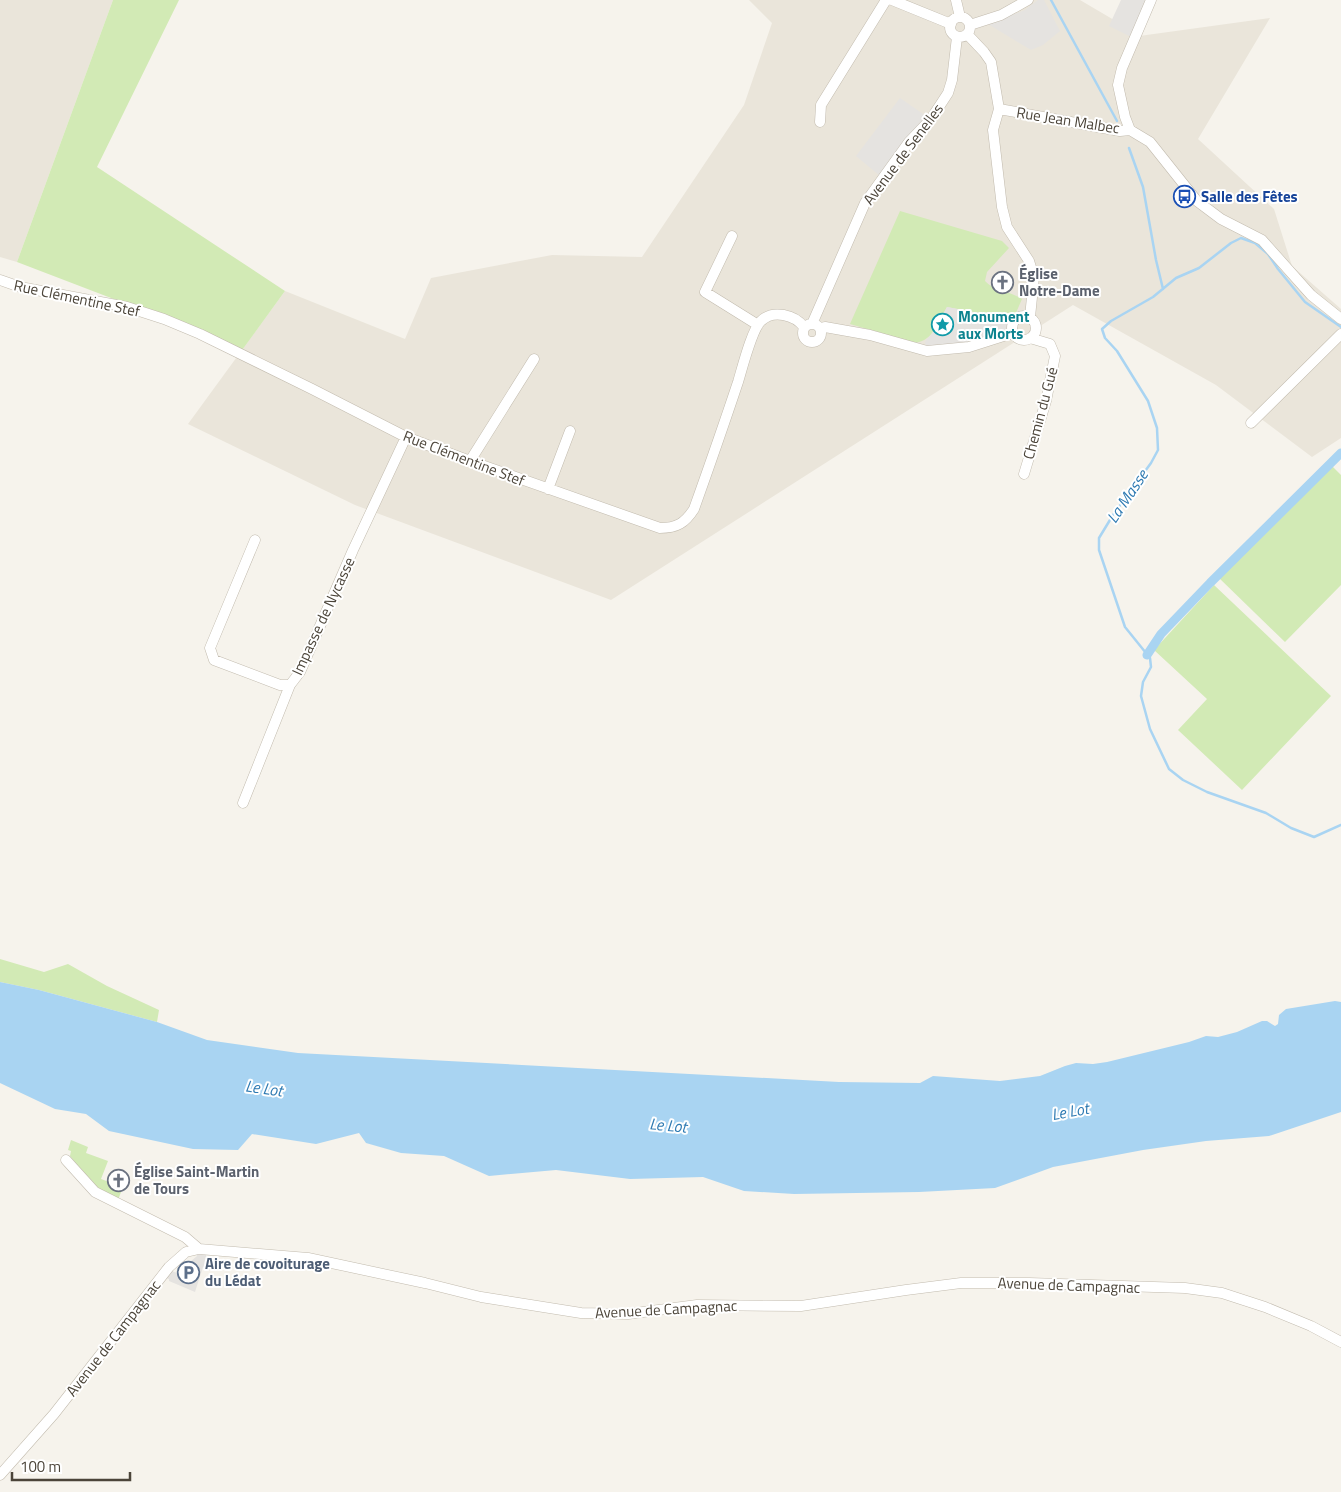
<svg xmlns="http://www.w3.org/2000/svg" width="1341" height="1492" font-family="'Titillium Web',sans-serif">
<rect width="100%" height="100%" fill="#f6f3ec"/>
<path fill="#eae5da" d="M0 0H113L17 262 0 257Z
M749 0H1080L1114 20 1132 37 1270 18 1198 139 1274 209 1292 266 1341 309V438L1312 457 1216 385 1073 305 611 600 355 505 188 424 285 291 405 339 431 278 552 255 642 257 744 105 772 23Z"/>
<path fill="#d2eab5" d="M113 0H179L97 167 285 291 237 357 158 316 17 262Z
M900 211 1002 241 1009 248 987 272 985 281C994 291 1010 291 1022 299L1015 315 1005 318 947 307C938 323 934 340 915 343L850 324Z
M1330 464 1341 475V585L1285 642 1218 577Z
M1214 585 1331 696 1242 790 1178 730 1207 699 1154 650Z
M0 959 44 972 68 964 107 986 159 1010 157 1022 39 990 0 982Z
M71 1140 88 1147 86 1153 108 1161 101 1179 123 1187 118 1200 96 1189 70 1156 71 1151 68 1150Z"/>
<path fill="#e5e3e0" d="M1038 0H1044L1060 31 1043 45 1031 50 988 24 1025 10Z
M1121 0H1147L1131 37 1109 26Z
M900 98 926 116 880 176 856 156Z
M947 307 1005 318 1015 315 1013 333 927 351 925 342 932 333Z
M196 1253H206V1256L213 1259 210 1270 203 1267 195 1292 169 1281V1279L166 1278 172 1271 177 1273 197 1256Z"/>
<path fill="#a9d4f2" d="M0 982 39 990 157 1022 207 1040 298 1053 839 1082 920 1083 933 1076 1000 1081 1040 1076 1065 1066 1076 1063 1093 1064 1107 1062 1189 1042 1206 1036 1218 1037 1237 1032 1262 1021H1267L1275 1026 1278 1024 1279 1015 1286 1009 1335 1001 1341 1002V1112L1269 1136 1206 1141 1143 1150 1053 1167 995 1188 919 1192 794 1194 744 1191 703 1177 630 1179 556 1170 489 1176 444 1156 401 1153 366 1143 359 1133 316 1144 252 1134 238 1150 193 1149 109 1131 86 1114 55 1109 0 1083Z"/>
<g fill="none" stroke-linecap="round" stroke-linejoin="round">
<path stroke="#a9d4f2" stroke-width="2.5" d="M1051 0 1117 121
M1129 148 1143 187 1156 260 1163 289
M1341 327 1305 302 1278 269 1268 254 1255 243 1241 238 1231 243 1199 268 1176 278 1153 297 1111 321 1102 329 1105 338 1117 351 1148 401 1157 428 1158 450 1151 463 1113 515 1099 538V550L1125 627 1150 658 1151 667 1143 682 1141 696 1150 729 1169 769 1183 780 1207 792 1266 813 1291 828 1314 837 1341 825"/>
<path stroke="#a9d4f2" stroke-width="9" d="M1147 655 1161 634 1210 583 1341 453"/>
<defs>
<path id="minor" d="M892 0 951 24
M956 0 960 17
M950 27a10 10 0 1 1 20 0a10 10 0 1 1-20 0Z
M970 25 1001 15 1028 0
M967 34 984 52 991 62 999 109
M999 109 993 130 1002 207 1007 227 1029 261 1034 277 1030 317
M999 109 1120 131 1130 130
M820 122 821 105 886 0
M1130 130 1150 142 1197 201 1221 219 1262 240 1311 295 1341 319
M1130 130 1125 117 1118 85 1122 68 1151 0
M732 236 705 292 758 325
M0 280 20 287 127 307 164 319 200 334 312 389 406 437 470 461 660 528C677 528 685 523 694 509 709 467 724 424 738 382 742 369 752 329 761 321 773 309 795 315 804 327
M1012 328a12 12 0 1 1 24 0a12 12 0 1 1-24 0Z
M812 324 865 203 909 142 931 119 948 93 952 80 957 37
M803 333a9 9 0 1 1 18 0a9 9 0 1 1-18 0Z
M820 329 825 327 870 335 927 351 969 347 1013 333
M1251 423 1341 334
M470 461 534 359
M1024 474 1046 401 1055 356 1050 344 1030 338
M548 489 570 431
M255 540 210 648 214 660 280 685H290L300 672 353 550 406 437
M243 803 290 685
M66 1160 95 1192 185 1237 199 1249
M0 1475 54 1414 169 1267 186 1252 199 1249 308 1258 425 1283 481 1297 581 1313 628 1314 697 1305 801 1306 906 1290 961 1283H1029L1185 1288 1222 1293 1265 1307 1311 1326 1341 1342"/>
</defs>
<use href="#minor" stroke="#c2bbae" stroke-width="11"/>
<use href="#minor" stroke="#fff" stroke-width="10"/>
</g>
<defs>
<symbol id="bus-ring" viewBox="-11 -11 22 22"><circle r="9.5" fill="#fff" stroke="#1a4fb4" stroke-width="1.5"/><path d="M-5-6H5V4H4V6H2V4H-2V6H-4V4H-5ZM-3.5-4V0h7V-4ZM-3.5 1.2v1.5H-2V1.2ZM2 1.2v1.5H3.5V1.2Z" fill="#1a4fb4"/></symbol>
<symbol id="church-ring" viewBox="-11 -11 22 22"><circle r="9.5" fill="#fff" stroke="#6b7280" stroke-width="1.5"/><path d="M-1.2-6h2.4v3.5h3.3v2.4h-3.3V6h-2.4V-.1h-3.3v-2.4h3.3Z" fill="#6b7280"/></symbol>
<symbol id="sight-ring" viewBox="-11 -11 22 22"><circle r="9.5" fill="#fff" stroke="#0f9aa8" stroke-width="1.5"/><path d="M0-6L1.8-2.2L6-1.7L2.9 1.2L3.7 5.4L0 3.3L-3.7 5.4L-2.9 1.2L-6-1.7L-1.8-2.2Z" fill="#0f9aa8"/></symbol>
<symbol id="parking-ring" viewBox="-11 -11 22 22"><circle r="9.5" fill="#fff" stroke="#5c6f8a" stroke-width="1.5"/><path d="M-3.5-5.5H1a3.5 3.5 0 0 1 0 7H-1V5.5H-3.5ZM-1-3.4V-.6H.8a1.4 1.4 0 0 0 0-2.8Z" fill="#5c6f8a"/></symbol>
</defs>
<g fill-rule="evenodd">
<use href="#bus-ring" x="1172" y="184" width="25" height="25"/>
<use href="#church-ring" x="990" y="270" width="25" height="25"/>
<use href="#sight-ring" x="930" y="312" width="25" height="25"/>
<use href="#church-ring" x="106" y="1168" width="25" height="25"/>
<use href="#parking-ring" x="176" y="1260" width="25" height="25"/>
</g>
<g text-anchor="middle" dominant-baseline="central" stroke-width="4" stroke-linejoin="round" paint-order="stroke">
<g font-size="15" fill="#4b4439" stroke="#fff">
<text transform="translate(1068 120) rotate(9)">Rue Jean Malbec</text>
<text transform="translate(903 154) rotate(-53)">Avenue de Senelles</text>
<text transform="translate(77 298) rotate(12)">Rue Clémentine Stef</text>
<text transform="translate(1040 413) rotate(-75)">Chemin du Gué</text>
<text transform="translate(464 458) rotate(21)">Rue Clémentine Stef</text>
<text transform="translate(323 616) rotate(-65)">Impasse de Nycasse</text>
<text transform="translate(1069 1285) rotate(2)">Avenue de Campagnac</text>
<text transform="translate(666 1309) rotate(-3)">Avenue de Campagnac</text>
<text transform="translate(113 1338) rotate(-52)">Avenue de Campagnac</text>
</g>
<g font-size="15" font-weight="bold" fill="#164399" stroke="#fff" text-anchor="start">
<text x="1201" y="196">Salle des Fêtes</text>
</g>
<g font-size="15" font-weight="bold" fill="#5b616d" stroke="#fff" text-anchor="start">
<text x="1019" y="273">Église<tspan x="1019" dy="17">Notre-Dame</tspan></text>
<text x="134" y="1171">Église Saint-Martin<tspan x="134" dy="17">de Tours</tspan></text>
</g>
<g font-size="15" font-weight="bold" fill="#0d838f" stroke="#fff" text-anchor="start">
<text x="958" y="316">Monument<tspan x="958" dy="17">aux Morts</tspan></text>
</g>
<g font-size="15" font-weight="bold" fill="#4e5e75" stroke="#fff" text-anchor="start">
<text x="205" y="1263">Aire de covoiturage<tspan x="205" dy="17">du Lédat</tspan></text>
</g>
<g font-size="16" font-style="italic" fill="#2e7ab2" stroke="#fff">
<text transform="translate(1127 496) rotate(-56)">La Masse</text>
<text transform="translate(264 1088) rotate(8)">Le Lot</text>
<text transform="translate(1070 1111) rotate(-10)">Le Lot</text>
<text transform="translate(668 1125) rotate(5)">Le Lot</text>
</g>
</g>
<path d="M12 1472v8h118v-8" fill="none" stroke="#4b4439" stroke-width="2.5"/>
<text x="20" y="1472" font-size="15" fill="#4b4439" stroke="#ffffff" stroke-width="4" paint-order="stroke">100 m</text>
</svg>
